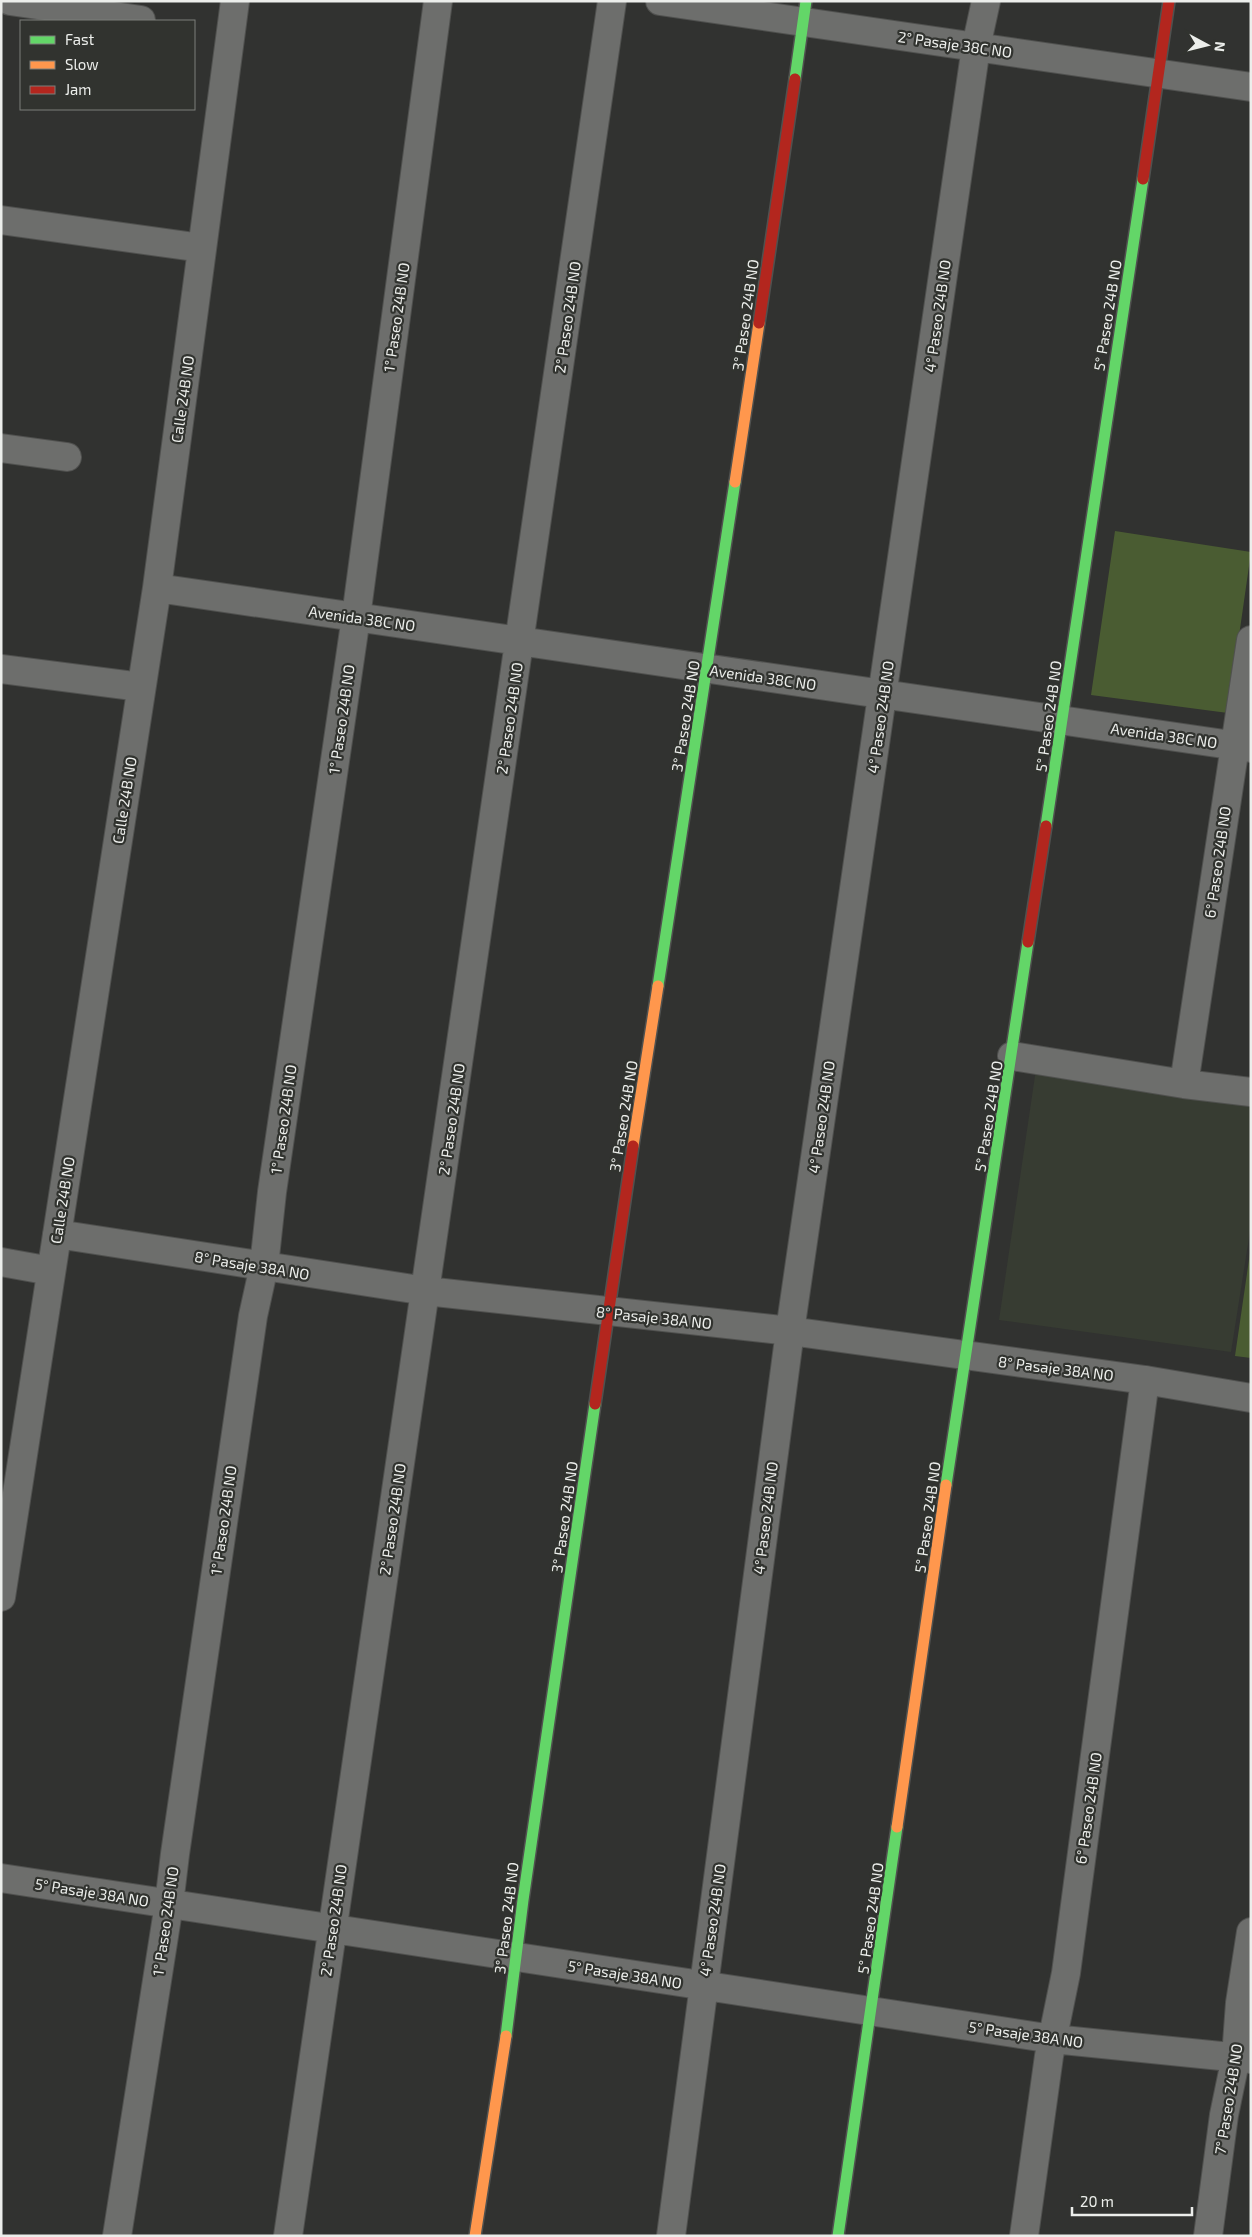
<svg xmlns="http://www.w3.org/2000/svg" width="1252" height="2237" font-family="'Exo 2',sans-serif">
<rect width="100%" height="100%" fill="#313230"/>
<path fill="#373c32" d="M1036 1069 1251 1103V1225L1231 1352 999 1320Z"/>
<path fill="#4a5c32" d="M1115 531 1251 552 1228 713 1091 695Z
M1251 1246V1358L1235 1356Z"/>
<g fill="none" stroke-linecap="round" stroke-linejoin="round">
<defs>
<path id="street" d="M10 1 141 20
M660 1 1251 87
M1 220 202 248
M1 448 67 457
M157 588 1251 748
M1 669 141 687
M1012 1056 1184 1084 1251 1092
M1184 1084 1251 640
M57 1234 426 1291 790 1331 1145 1380 1251 1398
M1 1262 51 1271
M1 1597 157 588 235 1
M1 1878 1053 2039 1251 2059
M117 2236 169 1904 175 1854 253 1316 264 1266 272 1192 356 617 438 1
M288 2236 612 1
M671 2236 790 1331 976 47 986 1
M1024 2236 1049 2056 1066 1973 1145 1380
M1208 2236 1224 2115 1236 2057 1240 2003 1251 1932"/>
<path id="fast" d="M795 79 806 1
M1046 826 1143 179
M658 986 735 482
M946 1485 1028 942
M506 2036 523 1900 595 1404
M838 2236 897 1827"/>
<path id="slow" d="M735 482 759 323
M633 1146 658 986
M897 1827 946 1485
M475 2236 506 2036"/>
<path id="jam" d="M1143 179 1169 1
M759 323 795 79
M1028 942 1046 826
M595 1404 633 1146"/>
</defs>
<use href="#street" stroke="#50514f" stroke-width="30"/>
<use href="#fast" stroke="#50514f" stroke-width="14"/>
<use href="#slow" stroke="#50514f" stroke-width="14"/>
<use href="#jam" stroke="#50514f" stroke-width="14"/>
<use href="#street" stroke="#6d6e6c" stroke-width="28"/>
<use href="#fast" stroke="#63d668" stroke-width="11"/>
<use href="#slow" stroke="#ff974d" stroke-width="11"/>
<use href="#jam" stroke="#b3261e" stroke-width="11"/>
</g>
<g text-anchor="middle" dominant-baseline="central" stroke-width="4.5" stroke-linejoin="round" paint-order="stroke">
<g font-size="15" fill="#eceeeb" stroke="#31332f">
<text transform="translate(955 44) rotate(8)">2° Pasaje 38C NO</text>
<text transform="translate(745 315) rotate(-82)">3° Paseo 24B NO</text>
<text transform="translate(1107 315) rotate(-81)">5° Paseo 24B NO</text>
<text transform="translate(937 316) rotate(-82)">4° Paseo 24B NO</text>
<text transform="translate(396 317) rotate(-82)">1° Paseo 24B NO</text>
<text transform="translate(567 317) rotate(-82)">2° Paseo 24B NO</text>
<text transform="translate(182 399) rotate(-82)">Calle 24B NO</text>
<text transform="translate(362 618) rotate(8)">Avenida 38C NO</text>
<text transform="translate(763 677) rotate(8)">Avenida 38C NO</text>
<text transform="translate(685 716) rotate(-81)">3° Paseo 24B NO</text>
<text transform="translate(1048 716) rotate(-82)">5° Paseo 24B NO</text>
<text transform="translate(880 717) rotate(-82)">4° Paseo 24B NO</text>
<text transform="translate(509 718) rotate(-82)">2° Paseo 24B NO</text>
<text transform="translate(341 719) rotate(-82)">1° Paseo 24B NO</text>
<text transform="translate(1164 735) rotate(8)">Avenida 38C NO</text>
<text transform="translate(124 800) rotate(-81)">Calle 24B NO</text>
<text transform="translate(1217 862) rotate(-82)">6° Paseo 24B NO</text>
<text transform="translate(623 1116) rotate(-81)">3° Paseo 24B NO</text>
<text transform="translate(988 1116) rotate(-81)">5° Paseo 24B NO</text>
<text transform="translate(821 1117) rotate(-82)">4° Paseo 24B NO</text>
<text transform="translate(283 1119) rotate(-82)">1° Paseo 24B NO</text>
<text transform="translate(451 1119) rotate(-82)">2° Paseo 24B NO</text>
<text transform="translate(62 1200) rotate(-81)">Calle 24B NO</text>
<text transform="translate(252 1265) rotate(9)">8° Pasaje 38A NO</text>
<text transform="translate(654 1317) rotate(6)">8° Pasaje 38A NO</text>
<text transform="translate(1056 1368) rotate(7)">8° Pasaje 38A NO</text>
<text transform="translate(564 1517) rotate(-82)">3° Paseo 24B NO</text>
<text transform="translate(927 1517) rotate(-82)">5° Paseo 24B NO</text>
<text transform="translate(765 1518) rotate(-83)">4° Paseo 24B NO</text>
<text transform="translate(392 1519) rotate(-82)">2° Paseo 24B NO</text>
<text transform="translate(223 1520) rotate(-82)">1° Paseo 24B NO</text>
<text transform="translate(1088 1808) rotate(-82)">6° Paseo 24B NO</text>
<text transform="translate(92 1892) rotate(9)">5° Pasaje 38A NO</text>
<text transform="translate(506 1918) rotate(-83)">3° Paseo 24B NO</text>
<text transform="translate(870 1918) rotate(-82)">5° Paseo 24B NO</text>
<text transform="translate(333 1920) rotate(-82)">2° Paseo 24B NO</text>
<text transform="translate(712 1920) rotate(-82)">4° Paseo 24B NO</text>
<text transform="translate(165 1921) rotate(-82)">1° Paseo 24B NO</text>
<text transform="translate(625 1974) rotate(9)">5° Pasaje 38A NO</text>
<text transform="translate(1026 2034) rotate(8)">5° Pasaje 38A NO</text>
<text transform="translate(1228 2099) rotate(-81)">7° Paseo 24B NO</text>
</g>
</g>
<rect width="1252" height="2237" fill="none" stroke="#eceeeb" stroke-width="5"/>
<rect x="20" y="20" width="175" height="90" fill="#31332f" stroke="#7c7e7a"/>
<rect x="30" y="36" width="25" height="8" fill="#63d668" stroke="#7c7e7a"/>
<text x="65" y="45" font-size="15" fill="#eceeeb">Fast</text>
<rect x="30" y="61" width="25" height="8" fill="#ff974d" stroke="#7c7e7a"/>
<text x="65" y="70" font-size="15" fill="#eceeeb">Slow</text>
<rect x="30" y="86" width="25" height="8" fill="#b3261e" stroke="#7c7e7a"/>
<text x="65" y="95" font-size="15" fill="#eceeeb">Jam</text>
<g transform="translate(1207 45) rotate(97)" stroke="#31332f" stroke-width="4" paint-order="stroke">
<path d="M0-4L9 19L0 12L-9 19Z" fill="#eceeeb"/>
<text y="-8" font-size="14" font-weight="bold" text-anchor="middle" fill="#eceeeb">N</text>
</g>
<path d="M1072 2207v8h120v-8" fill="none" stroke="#eceeeb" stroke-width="2.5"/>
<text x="1080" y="2207" font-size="15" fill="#eceeeb" stroke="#31332f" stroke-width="4" paint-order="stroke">20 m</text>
</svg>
